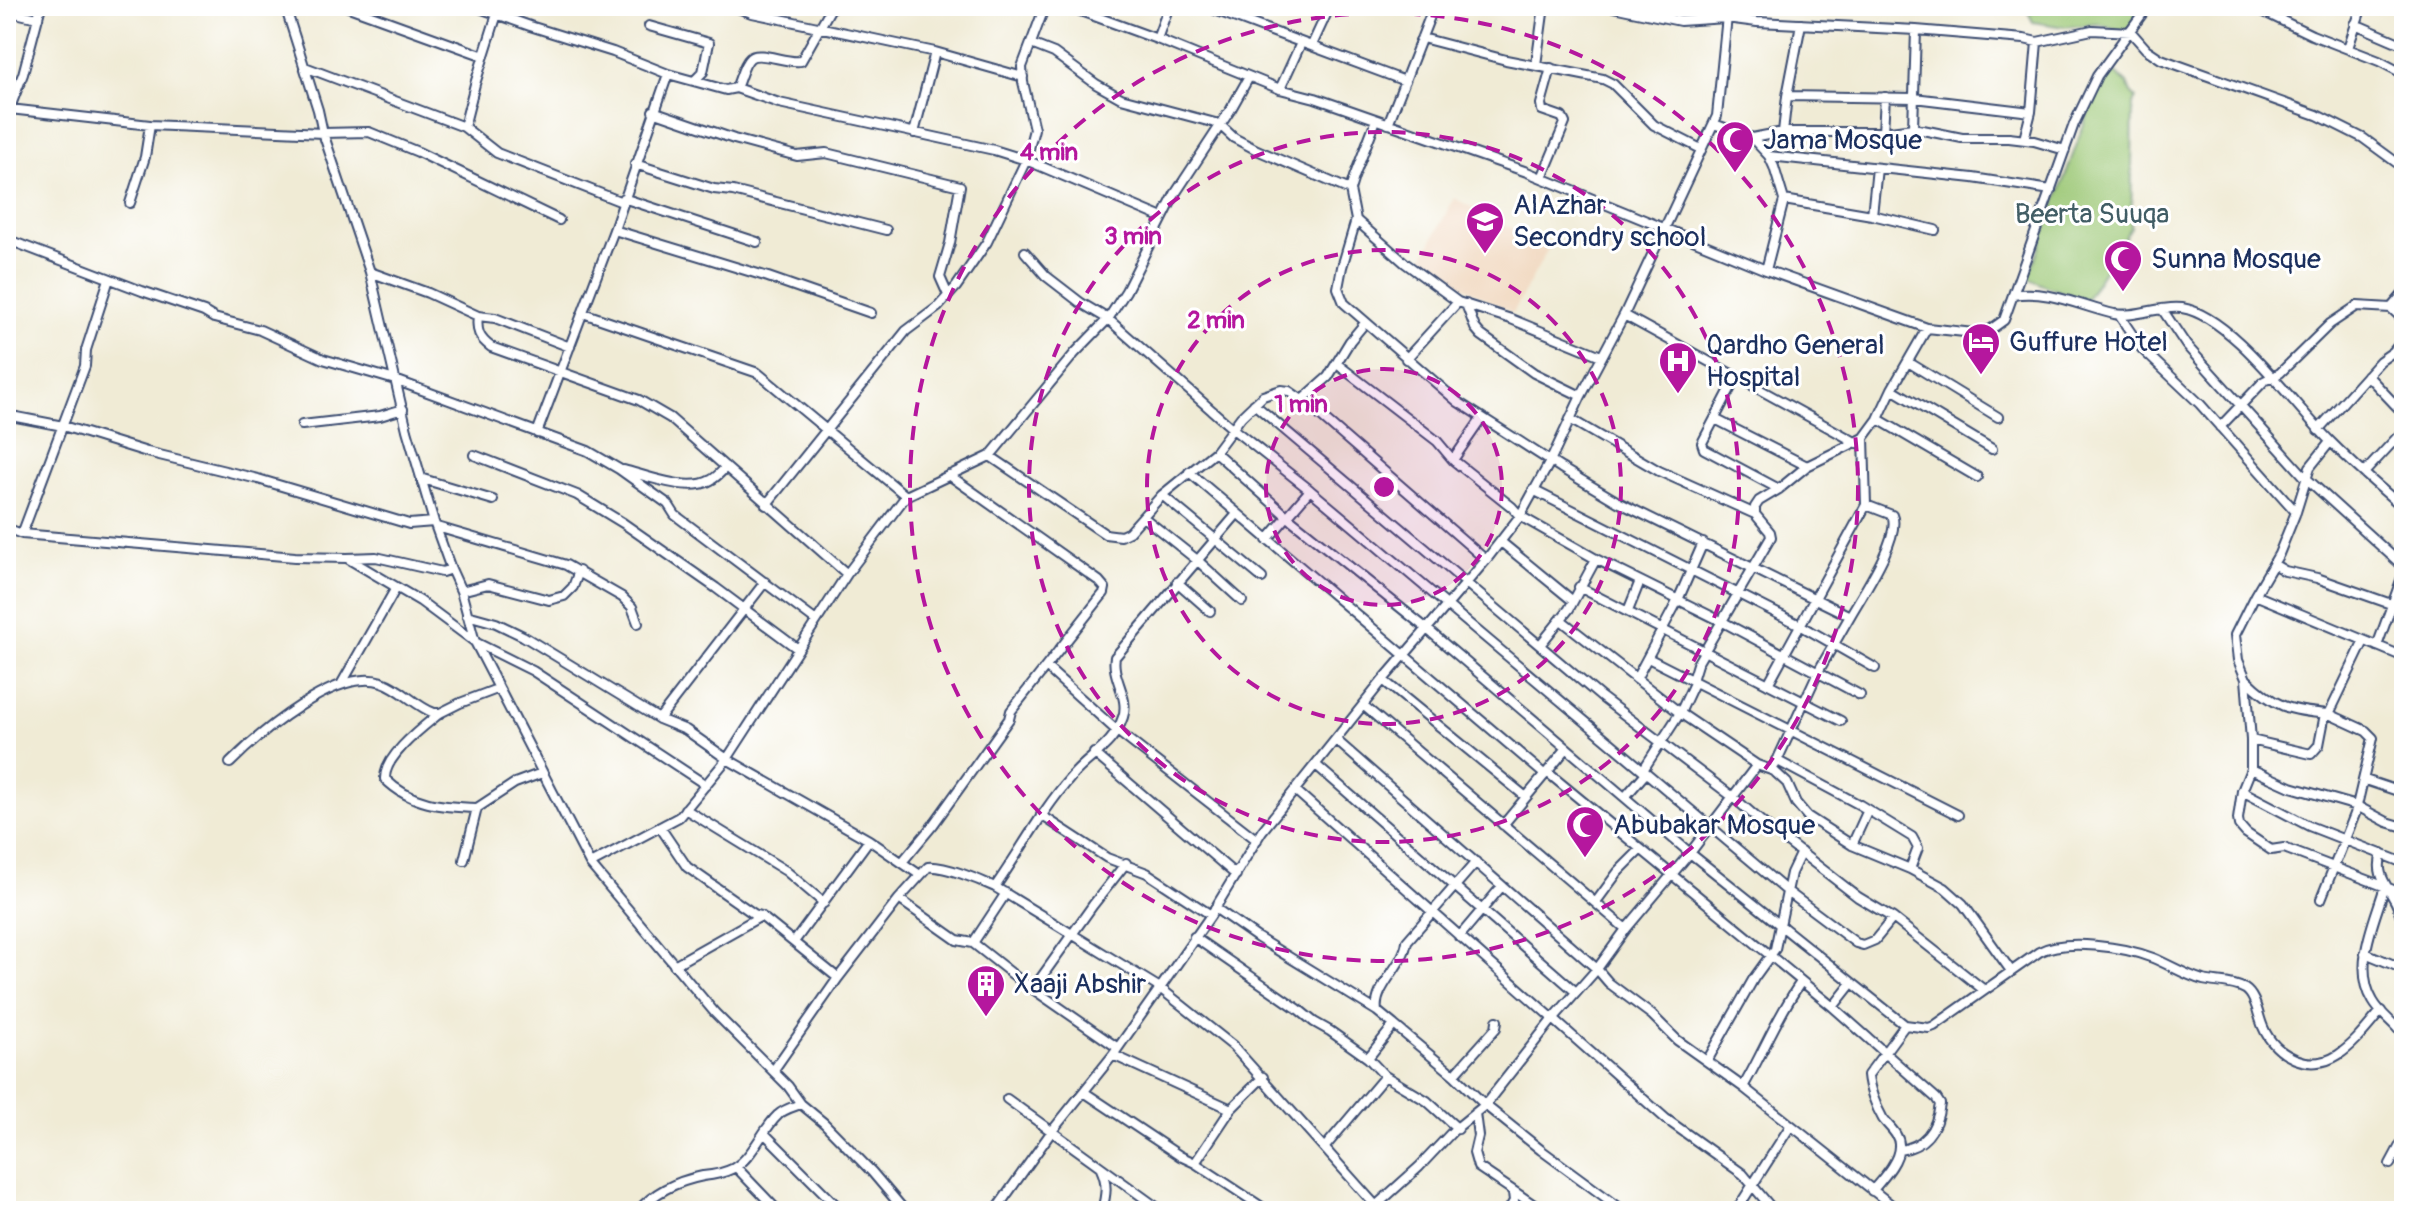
<svg xmlns="http://www.w3.org/2000/svg" width="2410" height="1217" font-family="Pangolin,sans-serif">
<rect width="100%" height="100%" fill="#fff"/>
<filter id="ink" filterUnits="userSpaceOnUse"><feTurbulence type="fractalNoise" baseFrequency=".0125" numOctaves="2"/><feDisplacementMap in="SourceGraphic" scale="16" xChannelSelector="R" yChannelSelector="G"/><feConvolveMatrix kernelMatrix="1 2 1 2 8 2 1 2 1" color-interpolation-filters="sRGB"/></filter>
<filter id="wash" filterUnits="userSpaceOnUse"><feTurbulence type="fractalNoise" baseFrequency=".006" numOctaves="4" result="noise"/><feDisplacementMap in="SourceGraphic" scale="32" xChannelSelector="R" yChannelSelector="G"/><feGaussianBlur stdDeviation="1.8" result="paint"/><feColorMatrix in="noise" values="0 0 0 0 0 0 0 0 0 0 0 0 0 0 0 0 0 1.4 0 .05"/><feComposite in="paint" operator="in"/></filter>
<g filter="url(#wash)">
<rect width="100%" height="100%" fill="#f0ebd5"/>
<path fill="#f0d6bc" d="M1454 198 1549 247 1513 313 1420 263Z"/>
<path fill="#9bc775" stroke="#5b7b6a" stroke-width="2" d="M2029 6H2140L2129 32 2097 24 2064 27 2033 22 2027 10Z
M2110 68 2127 83 2131 93 2136 98 2133 104 2131 227 2085 301C2066 292 2046 288 2028 278L2094 97 2105 72Z"/>
</g>
<g filter="url(#ink)">
<g fill="none" stroke-linecap="round" stroke-linejoin="round">
<defs>
<path id="street" d="M264 6 286 10
M285 6 318 110 323 133 370 272 407 430 434 522 451 569 461 591 475 642 590 864 715 1013 788 1086 801 1104 824 1123 872 1172 905 1211
M346 6 484 56
M474 6 530 26 613 52 668 74 726 90 736 88C740 80 743 64 750 58 759 50 787 64 801 61L832 6
M732 6 752 13 935 52 1023 77
M1067 6 1157 39 1280 89 1315 98 1527 172 1766 270 1927 328 1974 333 1990 330 2004 320 2074 124 2097 76 2148 6
M1204 6 1405 81
M1608 6 1680 21 1726 18 1757 22 1916 30 2024 39 2037 42 2092 30 2131 32 2146 49 2161 59 2317 115 2363 138 2404 168
M2252 6 2312 35 2379 61 2404 74
M6 11 38 18
M2355 24 2404 45
M649 26 709 43 703 72 695 80
M1422 38 1506 60 1603 79 1613 84 1654 125 1701 149
M1157 39 1169 6
M1031 44 1054 53 1096 84 1121 98 1219 124 1234 138 1257 150 1350 190
M1312 45 1330 6
M2348 48 2362 6
M1536 65 1544 6
M305 67 464 127 497 153 622 202
M736 88 779 103 994 150 1026 160 1163 218
M1280 89 1301 43
M1787 96 1914 98 2031 112
M6 110 10 109 150 125 323 133 369 132 418 152 559 220
M653 111 734 139 797 156 826 153 960 186 950 243 940 277 948 295
M6 118 23 74 41 6
M1376 120 1354 177 1350 190 1356 220 1342 267 1338 288 1344 303 1458 402 1561 468 1618 502 1850 616C1861 596 1902 536 1892 515L1866 505
M1388 124 1434 6
M1714 124 1752 138 1769 156 1774 167 1784 200 1766 270
M464 127 475 84 497 14
M1913 128 1916 30
M1783 132 1787 96 1801 24
M1883 132 1885 97
M914 133 935 52
M1752 138 1783 132H1883L1913 128 1962 138H2009L2034 141 2065 150
M2024 139 2031 112 2037 42
M1769 156 1973 178 2051 190
M635 164 714 189 733 191 886 230
M1542 178 1565 123 1562 117 1542 110 1541 104 1551 68
M623 198 757 242
M1784 200 1872 215 1935 230
M130 203 145 157 150 125
M1872 215 1877 168
M1356 220 1405 263 1458 302 1511 319 1601 356
M614 230 768 277 871 313
M6 239 142 291 204 312 214 318 260 330 323 359 395 380 588 451 619 469 668 504 675 515 816 621
M1025 252 1046 276 1081 303 1108 319 1233 429 1310 490 1788 892 1856 943 1863 945 1875 940 1893 918 1984 990
M370 272 428 293 478 316 495 318 570 347
M2013 295C2048 289 2080 306 2114 314 2136 318 2160 305 2182 308 2232 316 2295 407 2331 442 2354 465 2379 487 2404 508
M1466 304 1475 328 1481 335 1534 373 1581 396
M2391 308 2404 320
M2162 309 2186 345 2306 478 2404 567
M583 313 758 373 906 496
M1624 315 1857 443
M2119 315 2142 349 2200 404 2296 512
M478 316C476 331 479 338 491 347L639 400 670 418 847 574
M1406 359 1458 302
M1908 362 1998 417
M1337 364 1437 441 1453 460 1512 507 1520 516 1596 559 1723 622 1860 695
M2367 375 2404 414
M1737 376 1702 443 1704 449 1779 489
M1892 389 1992 449
M1302 400 1486 560
M1254 404 1601 697 1733 797 1764 824 1858 897 1893 918
M6 415 63 426 147 452 258 479 409 524 434 522
M1570 419 1659 471 1755 514 1770 532 1771 537 1697 664 1693 677 1694 683 1680 713 1643 770
M1715 419 1807 466
M1878 419 1977 477
M302 425 380 416 403 409
M2220 427 2264 381 2280 373 2330 324 2357 306 2391 308 2404 293
M2318 430 2380 361 2393 352 2404 339
M537 433 614 230 668 74
M2330 442 2310 467 2296 512 2279 554 2255 595 2235 635 2238 660 2246 679 2251 740V769L2242 791 2238 819 2239 825 2246 833 2271 850 2284 848 2404 894
M1215 452 1288 517 1427 629 1690 853 1905 1025 1929 1028 1934 1026 2039 952C2065 938 2125 947 2153 958 2170 965 2185 975 2203 980 2216 983 2233 982 2245 989 2256 996 2258 1016 2263 1027 2275 1056 2310 1073 2338 1055 2355 1044 2368 1026 2381 1011
M474 455 577 495 623 523 716 588 798 649
M990 456 1105 534 1121 536 1129 532 1162 495 1215 452 1241 417 1263 396 1281 390 1289 391 1302 400 1328 377 1350 341 1365 323
M1453 460 1482 418
M624 470C647 476 689 493 711 480 717 477 721 472 726 467
M1189 472 1545 775
M2364 473 2404 430
M423 479 493 500
M1533 490 1800 625 1875 668
M1162 495 1262 578
M766 505 906 331 938 307 956 287 987 242 1026 160 1034 129 1023 82 1022 67 1045 6
M1755 514V507L1759 501 1779 489 1807 466 1864 438 1878 419 1892 389 1927 328
M1143 517 1197 560 1242 601
M437 527 566 565 622 597 632 607 638 623
M6 528 22 534 295 557 347 558 420 601 475 642 533 671 706 785
M22 534 85 366 86 350 109 279
M1267 540 1310 490
M1501 542 1573 601
M347 558 376 557 442 572 451 569
M2273 564 2285 571 2317 578 2391 604
M1177 582 1210 611
M1579 587 1841 721
M461 591 488 584 549 600 564 596 573 587 579 571
M2255 595 2404 657
M1628 611 1640 581
M467 615 496 623 523 636 659 719 686 730 727 759 869 840 920 875
M1561 620 1680 713 1757 765 1774 771 1787 783 1796 803 1807 816 1852 845 1910 869 1945 888 1963 904 2011 971
M1540 645 1569 609 1596 559
M2377 646 2404 572
M1648 658 1958 815
M1046 667 1116 730 1257 840
M1636 679 1678 600 1703 543
M2246 679C2274 707 2290 711 2329 714L2364 641
M1383 680 1526 797
M342 683 396 588
M1768 684 1866 505 1864 438
M1363 705 1626 929
M440 713C423 727 384 756 385 779 411 805 443 807 477 808
M659 719 765 582
M1336 740 1597 969 1609 983 1652 1015 1677 1040 1743 1087 1899 1211
M2251 740 2311 754 2319 745 2325 714
M1094 753 1236 875
M1776 760 1860 805 1912 837 1918 848 1910 869
M230 763C260 733 337 667 382 682 401 688 415 706 434 713H440L460 703 497 689
M1316 765 1576 992
M1775 765 1818 672 1850 616
M2251 769 2291 787 2357 806 2387 822 2404 827
M1547 772 1833 1007 1936 1098 1940 1104C1937 1129 1925 1147 1899 1150
M2365 780 2404 793
M1295 790 1666 1119 1743 1174 1774 1211
M2242 791 2309 826 2404 863
M1625 797 1645 774
M685 809 786 871 824 903
M1041 815 1107 858 1147 873 1211 915
M1503 825 1567 748
M660 827 687 867 754 914 761 916 838 978
M1852 845 1868 810
M2382 854C2375 873 2386 884 2394 899 2399 907 2401 917 2404 926
M464 860 477 808 515 783 542 773
M903 861 933 825 1009 719 1011 711 1104 593 1105 588 1099 581 949 475
M590 864 679 817 727 759 847 574 906 496 990 456 1075 353 1108 319 1126 291 1175 194 1231 109 1249 77
M2385 886C2375 921 2352 966 2373 1001 2379 1012 2390 1020 2398 1029L2404 1031
M995 887 1160 988 1233 1046 1376 1206
M899 899 957 940 973 943 1020 980 1118 1048
M2321 899 2355 814 2373 738 2366 731 2329 714
M1596 902 1618 872 1640 850
M1215 908 1258 938 1377 1011
M1194 937 1298 1009 1314 1022 1330 1031 1368 1058 1385 1076 1427 1101 1458 1129
M1459 937 1502 886
M794 942 869 840
M973 943 1006 893
M2365 953 2404 969
M674 965 761 916
M1033 989 1093 905 1126 863
M1833 1007 1852 983
M1394 1025 1377 1011C1373 987 1404 966 1407 941L1476 862
M1113 1055 1231 1109
M1368 1058 1394 1025 1454 1075 1485 1105 1541 1150 1624 1211
M1707 1061 1754 978 1775 949 1791 873 1801 852
M773 1071 838 978 899 899 928 867C943 865 980 880 995 887 1021 850 1042 810 1072 776 1091 754 1113 747 1123 717 1130 697 1111 677 1115 657L1237 514
M1454 1075 1496 1028 1497 1021
M1743 1087C1763 1053 1778 1014 1801 982
M1084 1092 1180 1156 1195 1163 1268 1211
M1007 1099 1162 1211
M1475 1113 1478 1136 1474 1153 1478 1167 1543 1211
M765 1134 842 1211
M1325 1147 1385 1076
M1195 1163 1231 1109 1263 1077
M2390 1164 2404 1138
M736 1167 778 1211
M1101 1169C1108 1184 1106 1195 1102 1211
M1872 1191C1882 1179 1899 1162 1899 1146 1900 1135 1889 1127 1883 1119 1876 1107 1869 1088 1868 1075L1905 1025
M638 1211C655 1191 678 1181 703 1176 714 1175 724 1173 734 1168 753 1157 762 1130 778 1115 784 1109 793 1107 801 1104
M995 1211 1052 1131 1113 1055 1163 984 1211 915 1262 831 1383 680 1486 560 1520 516 1551 460 1581 396 1624 315 1717 116 1728 6
M1370 1211 1419 1167 1453 1131 1485 1105 1552 1020 1597 969 1626 929 1690 853 1757 765
M1508 1211 1514 1201 1513 1192
M1736 1211 1791 1125"/>
</defs>
<use href="#street" stroke="#3b4b70" stroke-width="12"/>
<use href="#street" stroke="#fff" stroke-width="8"/>
</g>
</g>
<circle cx="1384" cy="487" r="118" fill="#b5179e" fill-opacity=".12"/>
<g fill="none" stroke="#b5179e" stroke-width="4" stroke-dasharray="14 10">
<circle cx="1384" cy="487" r="118"/>
<circle cx="1384" cy="487" r="237"/>
<circle cx="1384" cy="487" r="355"/>
<circle cx="1384" cy="487" r="474"/>
</g>
<defs>
<symbol id="mosque-pin" viewBox="-11 -11 22 30"><path d="M0 17L-7.5 6A9.5 9.5 0 1 1 7.5 6Z" fill="#b5179e" stroke="#fff"/><path d="M3.5-4.9A6 6 0 1 0 3.5 4.9A5 5 0 1 1 3.5-4.9Z" fill="#fff"/></symbol>
<symbol id="school-pin" viewBox="-11 -11 22 30"><path d="M0 17L-7.5 6A9.5 9.5 0 1 1 7.5 6Z" fill="#b5179e" stroke="#fff"/><path d="M0-5L7-2L0 1L-7-2ZM-4 1L0 2.5L4 1V4Q0 6-4 4Z" fill="#fff"/></symbol>
<symbol id="hotel-pin" viewBox="-11 -11 22 30"><path d="M0 17L-7.5 6A9.5 9.5 0 1 1 7.5 6Z" fill="#b5179e" stroke="#fff"/><path d="M-6-4.5h1.5V1H6V5H4.5V3h-9V5H-6ZM-4 0a1.8 1.8 0 1 1 3.6 0ZM.5 0V-2.5h3Q6-2.5 6 0Z" fill="#fff"/></symbol>
<symbol id="hospital-pin" viewBox="-11 -11 22 30"><path d="M0 17L-7.5 6A9.5 9.5 0 1 1 7.5 6Z" fill="#b5179e" stroke="#fff"/><path d="M-5-5h3v3.5h4V-5h3V5h-3V1.5h-4V5h-3Z" fill="#fff"/></symbol>
<symbol id="building-pin" viewBox="-11 -11 22 30"><path d="M0 17L-7.5 6A9.5 9.5 0 1 1 7.5 6Z" fill="#b5179e" stroke="#fff"/><path d="M-4-6H4V6H1V3H-1V6H-4ZM-2.5-4.3h1.7v1.8h-1.7ZM.8-4.3h1.7v1.8H.8ZM-2.5-1h1.7V.8h-1.7ZM.8-1h1.7V.8H.8Z" fill="#fff"/></symbol>
</defs>
<g fill-rule="evenodd">
<use href="#mosque-pin" x="1713" y="118" width="44" height="60"/>
<use href="#school-pin" x="1463" y="199" width="44" height="60"/>
<use href="#mosque-pin" x="2101" y="237" width="44" height="60"/>
<use href="#hotel-pin" x="1959" y="320" width="44" height="60"/>
<use href="#hospital-pin" x="1656" y="339" width="44" height="60"/>
<use href="#mosque-pin" x="1563" y="803" width="44" height="60"/>
<use href="#building-pin" x="964" y="962" width="44" height="60"/>
</g>
<g text-anchor="middle" dominant-baseline="central" stroke-width="6" stroke-linejoin="round" paint-order="stroke">
<g font-size="28" fill="#1b2f5e" stroke="#fff" text-anchor="start">
<text x="1763" y="140">Jama Mosque</text>
<text x="1513" y="205">AlAzhar<tspan x="1513" dy="32">Secondry school</tspan></text>
<text x="2151" y="259">Sunna Mosque</text>
<text x="2009" y="342">Guffure Hotel</text>
<text x="1706" y="345">Qardho General<tspan x="1706" dy="32">Hospital</tspan></text>
<text x="1613" y="825">Abubakar Mosque</text>
<text x="1014" y="984">Xaaji Abshir</text>
</g>
<g font-size="28" fill="#415d65" stroke="#fff">
<text x="2092" y="214">Beerta Suuqa</text>
</g>
</g>
<circle cx="1384" cy="487" r="12" fill="#b5179e" stroke="#fff" stroke-width="4"/>
<g font-size="24" text-anchor="middle" font-weight="bold" fill="#b5179e" stroke="#fff" stroke-width="6" stroke-linejoin="round" paint-order="stroke">
<text x="1049" y="160">4 min</text>
<text x="1133" y="244">3 min</text>
<text x="1216" y="328">2 min</text>
<text x="1301" y="412">1 min</text>
</g>
<rect width="2410" height="1217" fill="none" stroke="#fff" stroke-width="32"/>
</svg>
